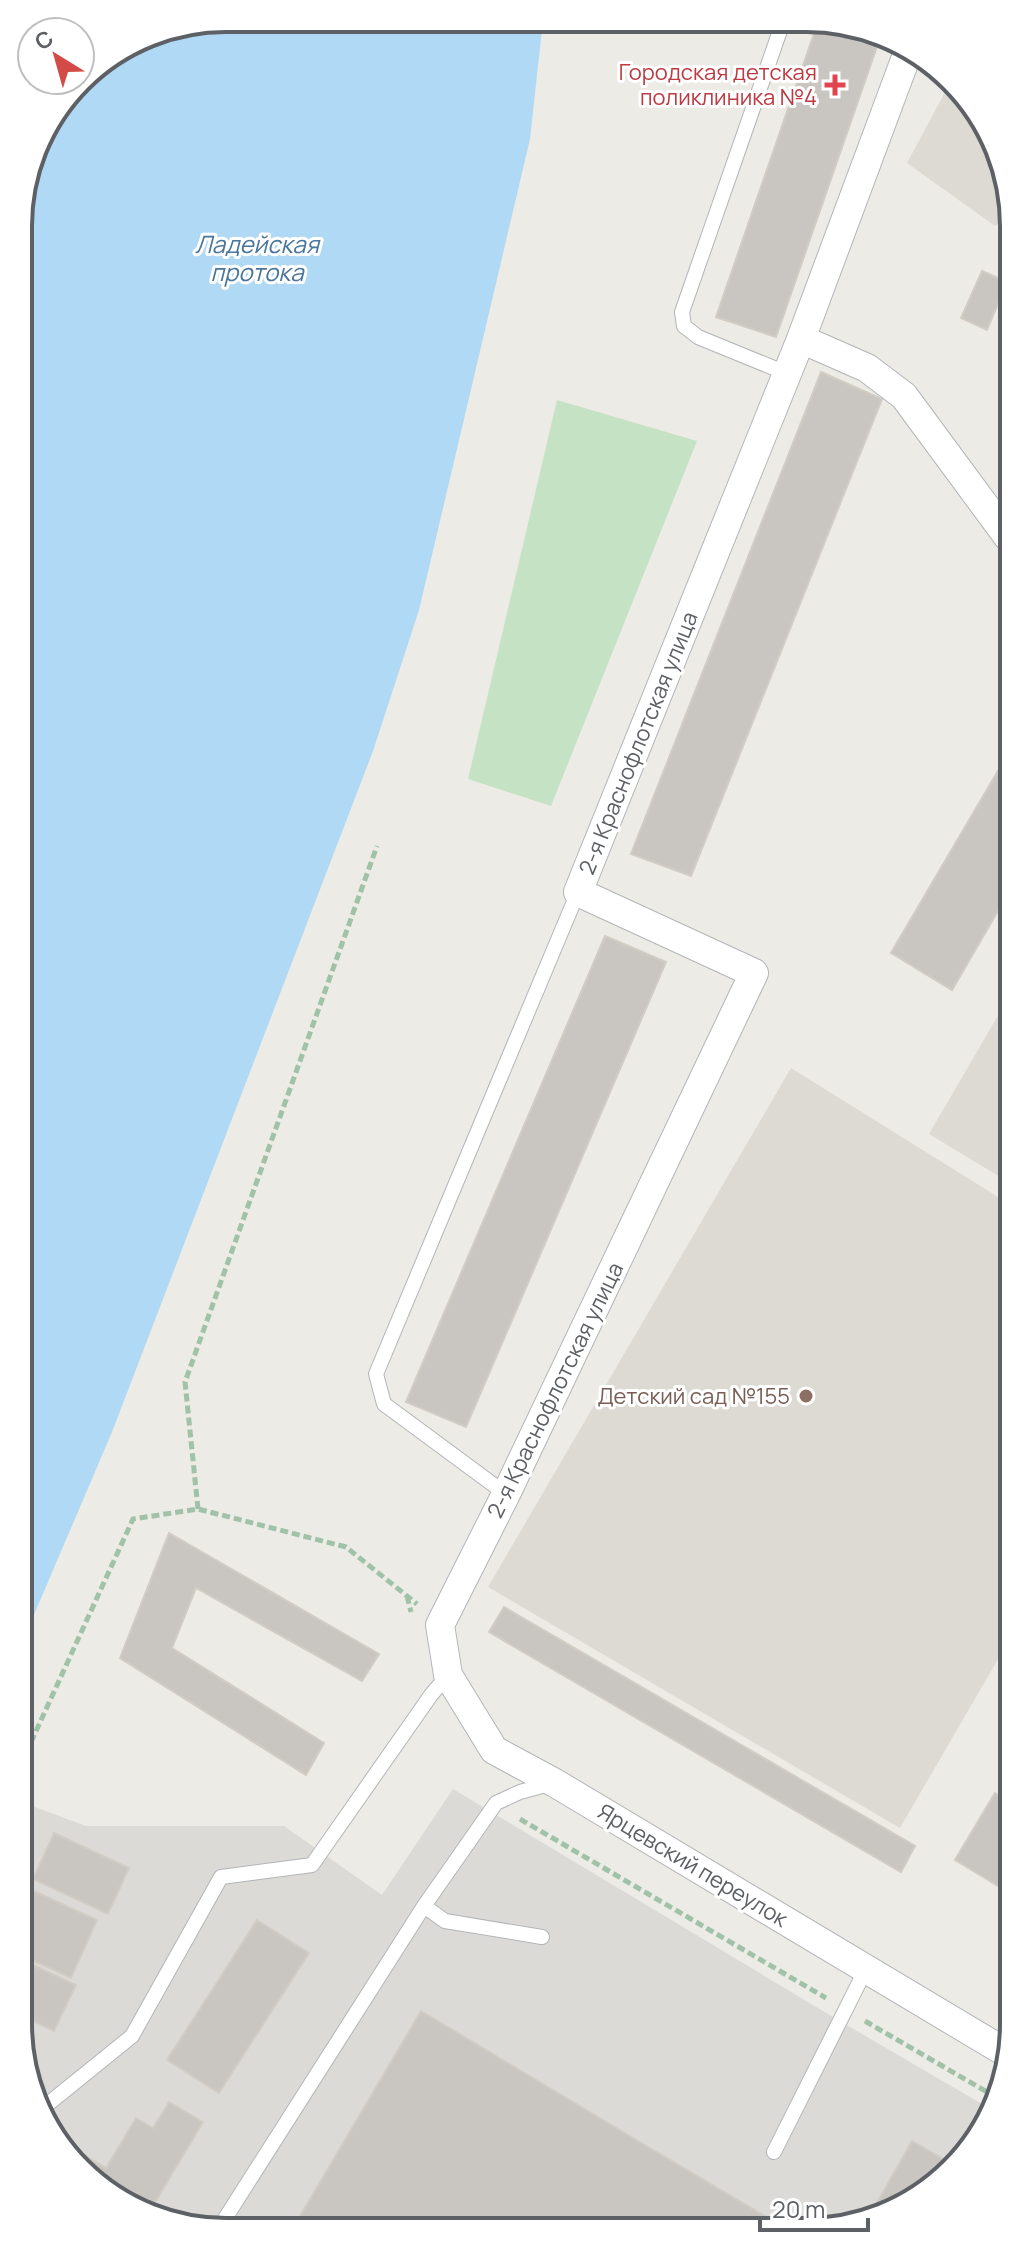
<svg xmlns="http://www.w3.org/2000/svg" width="1032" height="2250" font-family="Manrope,sans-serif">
<rect width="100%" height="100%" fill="#edebe5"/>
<path fill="#dcdad7" d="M453 1789 838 2020 994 2111 963 2161 861 2225 186 2228 88 2180 25 2079 24 1803 86 1826H284L382 1895Z"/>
<path fill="#dddad4" d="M951 81 1007 171V218L995 226 907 163Z
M1010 995V1183L929 1134Z
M791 1068 1011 1205 1012 1635 900 1828 488 1587Z"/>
<path fill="#c6e2c5" d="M557 400 697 441 551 806 468 779Z"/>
<path fill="#afd9f4" d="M226 18 543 20 530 139 419 610 373 751 112 1432 24 1638 18 212 39 134 88 70 147 34Z"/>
<path fill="#c9c6c2" stroke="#d1cdc4" stroke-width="2" d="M818 22H846L880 38 776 337 716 317Z
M982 271 1007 282 987 330 961 318Z
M821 372 882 399 691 876 631 854Z
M1009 752V892L952 990 891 953Z
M605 936 666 962 466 1427 406 1402Z
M169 1533 379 1654 362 1681 196 1588 172 1648 324 1743 306 1775 120 1658Z
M504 1607 915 1846 901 1872 489 1632Z
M995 1793 1013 1804V1895L955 1860Z
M54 1833 129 1868 108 1914 33 1879Z
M25 1887 97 1920 71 1978 25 1957Z
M257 1920 309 1953 219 2093 167 2060Z
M33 1965 76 1985 54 2031 25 2017V1982Z
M421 2011 628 2135 780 2225 293 2228Z
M169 2102 203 2122 150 2211 88 2180 66 2144 106 2168 136 2118 153 2128Z
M912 2141 948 2162 941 2175 866 2222Z"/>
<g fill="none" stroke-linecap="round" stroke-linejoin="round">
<defs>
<path id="lane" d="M783 22 682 312 684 326 698 337 786 373 788 369
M506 1494 384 1404 376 1374 578 892
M424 1906 445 1921 542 1937
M43 2108 132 2036 221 1877 312 1865 431 1695 448 1675
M774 2152 866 1969
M219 2228 424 1906 496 1803 520 1792 553 1783"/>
<path id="street" d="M908 52 801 339 578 892 754 973 506 1494 440 1625 448 1675 494 1750 555 1783 1010 2055
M801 339 867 368 904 396 1008 537"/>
</defs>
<use href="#lane" stroke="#b2b5b8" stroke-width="16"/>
<use href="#street" stroke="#b2b5b8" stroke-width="30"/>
<path stroke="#9fc2a8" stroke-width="5" stroke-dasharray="8 4" stroke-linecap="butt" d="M198 1509 185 1382 377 846
M407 1596 411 1612
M26 1753 133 1519 198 1509 346 1547 417 1604
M520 1819 826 1998
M865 2021 999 2099"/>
<use href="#lane" stroke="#fff" stroke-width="14"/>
<use href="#street" stroke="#fff" stroke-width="28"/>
</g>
<path fill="#e0444e" stroke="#fff" stroke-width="3" d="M831 73h8v8h8v8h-8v8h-8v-8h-8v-8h8z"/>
<circle fill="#8d6e63" stroke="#fff" stroke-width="3" cx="806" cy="1396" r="8"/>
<g text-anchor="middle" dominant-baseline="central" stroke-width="6" stroke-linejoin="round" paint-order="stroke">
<g font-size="22" fill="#be3a42" stroke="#fff" text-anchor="end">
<text x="817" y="72">Городская детская<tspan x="817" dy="25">поликлиника №4</tspan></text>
</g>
<g font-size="22" fill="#5d6064" stroke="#fff">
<text transform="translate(638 743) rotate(-68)">2-я Краснофлотская улица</text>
<text transform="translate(555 1390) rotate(-64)">2-я Краснофлотская улица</text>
<text transform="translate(693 1865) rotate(31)">Ярцевский переулок</text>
</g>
<g font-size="22" fill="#785e54" stroke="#fff" text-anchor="end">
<text x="790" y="1396">Детский сад №155</text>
</g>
<g font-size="24" font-style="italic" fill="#4a759c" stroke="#fff">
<text x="257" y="243">Ладейская<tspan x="257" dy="28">протока</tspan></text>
</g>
</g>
<path d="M0 0H1032V2250H0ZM226 32H806A194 194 0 0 1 1000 226V2024A194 194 0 0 1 806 2218H226A194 194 0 0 1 32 2024V226A194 194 0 0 1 226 32Z" fill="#fff" fill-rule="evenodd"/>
<path fill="none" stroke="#5d6064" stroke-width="4" d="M226 32H806A194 194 0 0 1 1000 226V2024A194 194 0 0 1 806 2218H226A194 194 0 0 1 32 2024V226A194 194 0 0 1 226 32Z"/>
<g transform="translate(56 56) rotate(323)"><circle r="38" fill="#ffffff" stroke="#bebfc1" stroke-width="2"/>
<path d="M0-6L14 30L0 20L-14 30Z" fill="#d34b46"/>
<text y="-12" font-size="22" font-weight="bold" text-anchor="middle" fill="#5d6064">С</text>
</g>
<path d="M760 2218v12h108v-12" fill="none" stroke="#5d6064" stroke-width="4"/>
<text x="772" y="2218" font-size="24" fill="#5d6064" stroke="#ffffff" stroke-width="6" paint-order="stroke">20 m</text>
</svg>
